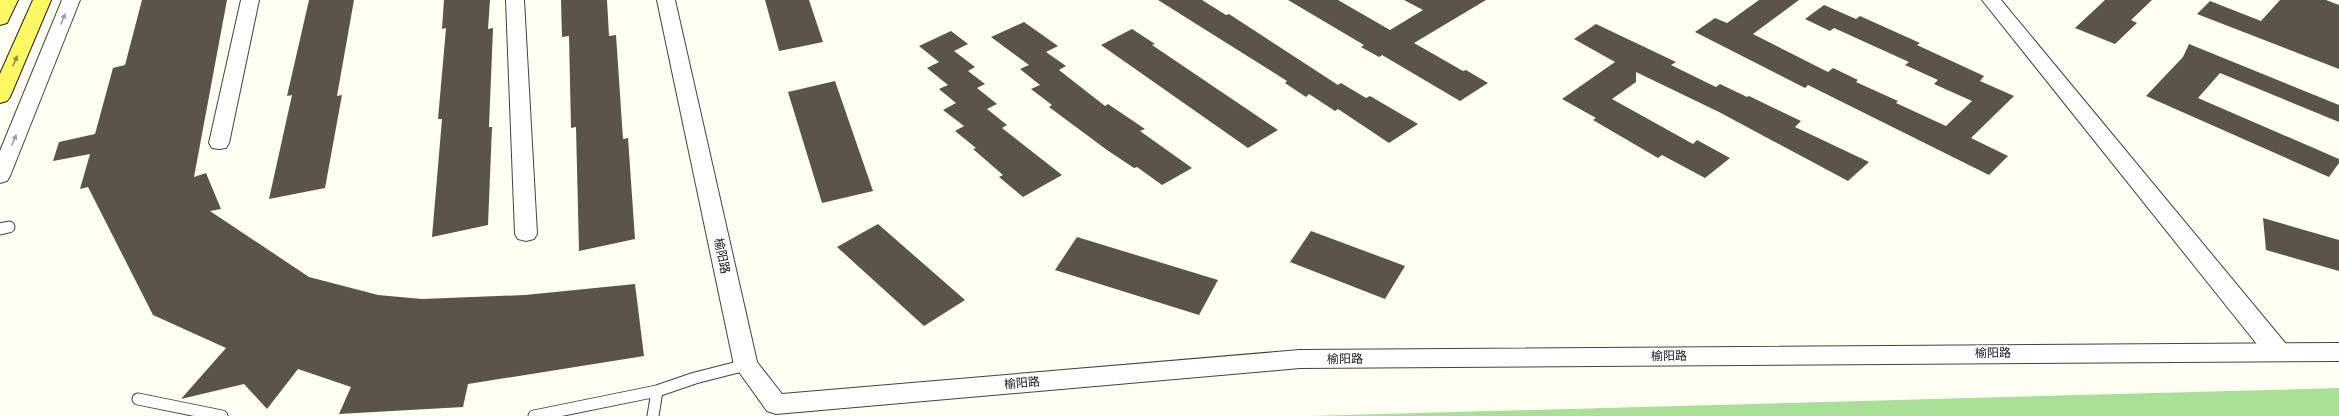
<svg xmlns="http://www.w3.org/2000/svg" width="2339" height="416" font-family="'Source Serif 4','Noto Sans SC',serif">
<rect width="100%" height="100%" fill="#fffff3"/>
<path fill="#a9df97" d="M2339 388V416H1310Z"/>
<path fill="#5a544b" d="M142 0H227L194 177 206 173 221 209 210 211 309 277 378 295 422 299 525 295 635 284 644 356 468 384 463 407 339 414 351 387 298 369 267 409 244 384 181 399 226 348 153 315 88 187 80 189 90 154 53 161 59 142 95 134 113 68 125 65Z
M309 0H354L337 96 342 95 325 188 269 199 292 95 287 96Z
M444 0H490L488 29 493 28 489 127H492L488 225 432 237 442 119H438L446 28 442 29Z
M561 0H607L609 36 616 35 623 139 628 138 635 239 579 251 576 127 571 128 569 36 562 37Z
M765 0H809L823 42 779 51Z
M1158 0H1202L1226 15 1229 14 1338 85 1341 83 1366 98 1370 96 1418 124 1389 143 1338 109 1335 111 1309 94 1306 97 1285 83 1287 81Z
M1288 0H1338L1390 30 1423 10 1404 0H1486L1414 43 1463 71 1466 70 1488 83 1460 101 1382 55 1379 57 1361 47 1364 45Z
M1759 0H1799L1753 34 1828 72 1833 68 1858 80 1856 82 1898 101 1896 103 1946 126 1972 101 1934 84 1938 80 1905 65 1909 62 1834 28 1830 31 1805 19 1824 5 1856 19 1860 16 1920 43 1917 45 1984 76 1980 81 2014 96 1971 138 2008 156 1989 175 1808 85 1805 88 1695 32 1715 18 1727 23Z
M2105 0H2152L2131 20 2137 23 2115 44 2075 28Z
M2280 0H2326L2339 5V69L2197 14 2210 1 2261 21Z
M1024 22 1058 46 1046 52 1066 66 1059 70 1105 106 1108 104 1145 129 1140 131 1192 168 1162 185 1137 167 1134 168 1107 150 1049 107 1052 105 1031 89 1040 85 1020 69 1029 65 991 37Z
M1596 24 1676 62 1671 65 1716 87 1720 84 1747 97 1749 96 1778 110 1801 121 1795 127 1869 162 1848 181 1719 112 1636 72V82L1612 99 1693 144 1697 140 1730 158 1705 178 1662 155 1658 158 1593 120 1596 118 1562 99 1615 62 1574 39Z
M1132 29 1155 44 1152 45 1278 130 1248 148 1101 45Z
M951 31 968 44 954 51 975 67 968 71 985 84 977 88 997 104 987 109 1007 125 1002 128 1062 175 1023 197 999 177 1003 175 973 149 976 148 955 131 964 126 943 110 956 103 939 89 948 85 927 68 939 62 919 46Z
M2189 44 2339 105V122L2220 73 2198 98 2339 159V163L2329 177 2146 96 2183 57Z
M835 81 873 191 822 203 788 92Z
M2263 218 2339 240V271L2266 250Z
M878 224 965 300 924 326 837 247Z
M1311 231 1405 266 1385 299 1290 262Z
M1077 237 1218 280 1199 315 1055 270Z"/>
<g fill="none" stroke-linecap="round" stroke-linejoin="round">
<defs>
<path id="service" d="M0 229 9 227
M138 399 222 416
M534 416 657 391 695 378 746 365
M653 416 657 391"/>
<path id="minor" d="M62 0H80L10 176 7 181 0 183V151Z
M241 0H259L229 143 226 148 219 149 212 148 209 143Z
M506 0H524L537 234 534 239 526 241 518 239 515 234Z
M657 0H675L757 362 782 394 1300 350 2339 343V361L1300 368 776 414 767 411 734 365Z"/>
<path id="tertiary" d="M1982 0H2001L2286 344 2289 351 2286 358 2277 360 2268 358Z"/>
<path id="primary" d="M0 0H18L7 23 0 25Z
M33 0H51L10 97 7 101 0 103V74Z"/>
</defs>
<use href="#service" stroke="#434343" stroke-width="13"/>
<use href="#minor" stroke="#434343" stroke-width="2"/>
<use href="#tertiary" stroke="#434343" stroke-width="2"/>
<use href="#primary" stroke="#212121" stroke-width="2"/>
<use href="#service" stroke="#fff" stroke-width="11"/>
<use href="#minor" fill="#fff" fill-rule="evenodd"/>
<use href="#tertiary" fill="#fff" fill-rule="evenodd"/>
<use href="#primary" fill="#fff963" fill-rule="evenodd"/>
</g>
<defs><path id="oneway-solid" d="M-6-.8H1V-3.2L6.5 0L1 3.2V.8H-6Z"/></defs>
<g fill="#9f9f9f">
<use href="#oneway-solid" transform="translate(63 19) rotate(-68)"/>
<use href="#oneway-solid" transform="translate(14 140) rotate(-68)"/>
</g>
<use fill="#93903e" href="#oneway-solid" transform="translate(15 61) rotate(-67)"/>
<g text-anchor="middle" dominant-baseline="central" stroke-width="4" stroke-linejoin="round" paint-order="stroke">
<g font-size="12" fill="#101010" stroke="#fff">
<text transform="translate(722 256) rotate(78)">榆阳路</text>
<text transform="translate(1993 353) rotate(-1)">榆阳路</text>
<text transform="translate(1669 356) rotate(-1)">榆阳路</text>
<text transform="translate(1345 359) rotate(-1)">榆阳路</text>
<text transform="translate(1022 383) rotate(-5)">榆阳路</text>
</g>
</g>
</svg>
